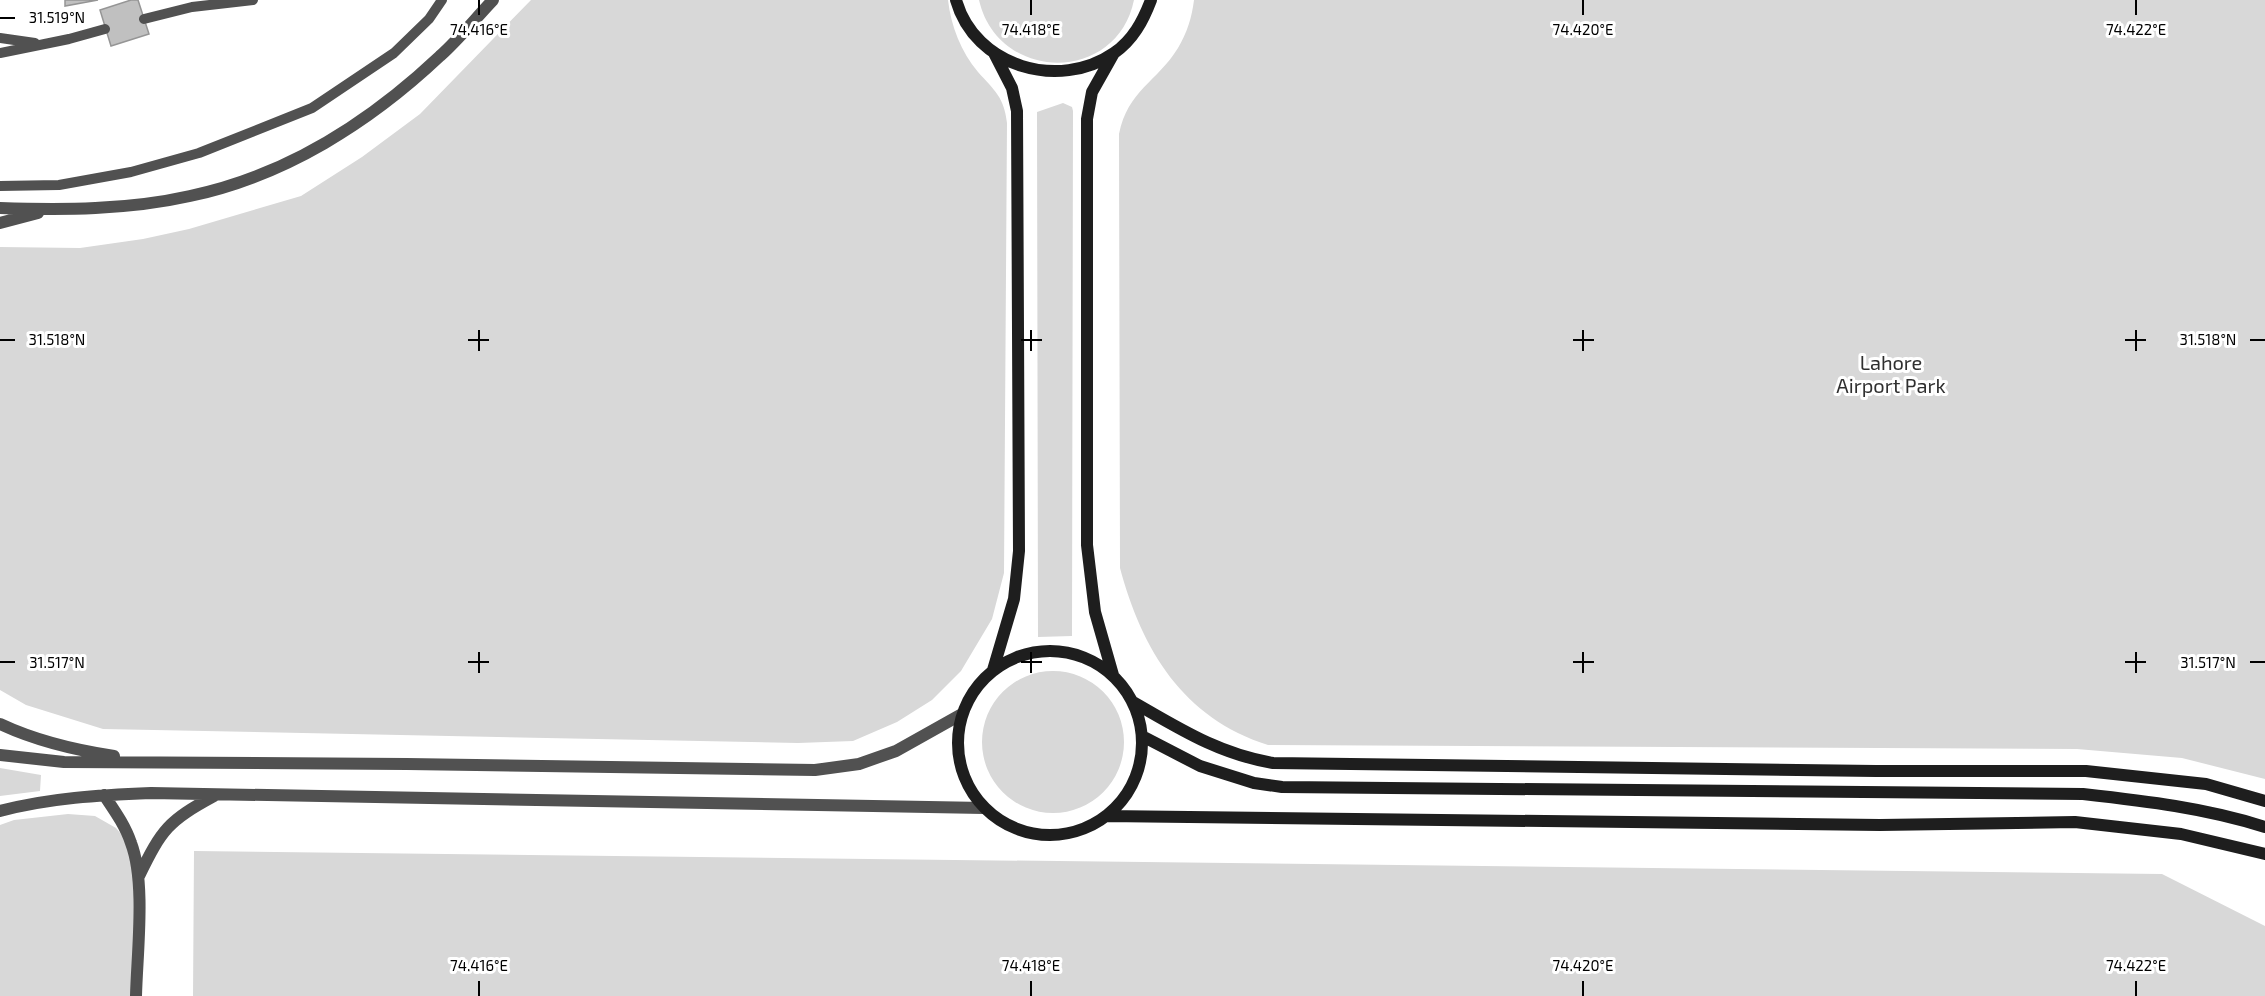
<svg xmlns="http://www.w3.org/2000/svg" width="2265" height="996" font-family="'Exo 2',sans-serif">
<rect width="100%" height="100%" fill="#fff"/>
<path fill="#d8d8d8" d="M531 0H948C951 26 961 52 978 72 995 91 1004 97 1007 123L1004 573 992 619 961 671 932 700 897 722 853 741 798 743 103 729 26 705 0 690V247L80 248 143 239 189 229 301 196 362 157 420 114Z
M979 0H1134C1117 84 998 83 979 0Z
M1194 0H2265V779L2182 758 2077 749 1268 745C1183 718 1142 650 1120 568L1119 134C1128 90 1157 82 1178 48 1187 33 1192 17 1194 0Z
M1063 103 1072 107 1073 111 1072 636 1038 637 1037 112Z
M982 742a71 71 0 1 1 142 0a71 71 0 1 1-142 0Z
M0 768 41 775 40 791 0 796Z
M68 814 95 816 116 828 125 839 136 871 132 996H0V825L14 820Z
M194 851 2162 874 2265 926V996H193Z"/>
<path fill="#c0c0c0" stroke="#959595" stroke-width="1.5" d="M65 0H98L65 6Z
M131 0H138L149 34 111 46 100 10Z"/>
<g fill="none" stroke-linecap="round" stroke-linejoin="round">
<path stroke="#515151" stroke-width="10" d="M144 19 192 7 253 0
M0 38 35 43
M0 53 69 39 105 29
M0 186 59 185 131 172 199 153 312 108 394 53 429 19 442 0"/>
<path stroke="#515151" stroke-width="12" d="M0 208C63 210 128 210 190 196 285 176 370 122 440 56 459 39 475 19 493 0
M0 223 38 213
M0 724C36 741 74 750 114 756
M0 755 64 762 407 764 815 770 859 764 896 751 962 714
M104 795C114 810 125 825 131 843 146 882 137 953 136 996
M0 811C49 798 100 795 151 793L984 808
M139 876C162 829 168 821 214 796"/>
<path stroke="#1e1e1e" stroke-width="12" d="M956 0C975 67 1059 91 1114 53 1133 40 1143 21 1151 0
M958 743a92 92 0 1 1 184 0a92 92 0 1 1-184 0Z
M993 670 1014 599 1019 551 1017 111 1012 88 994 53
M1113 675 1095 612 1087 545V119L1092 92 1114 53
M1133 702C1180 729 1219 754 1273 763L1876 771H2086L2206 784 2265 801
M1142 736 1200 766 1254 783 1282 787 2083 794C2145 801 2206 808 2265 827
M1106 816 1880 825 2075 822 2181 834 2265 854"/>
</g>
<path fill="none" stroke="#000" stroke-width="2" d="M479 0V15M1031 0V15M1583 0V15M2136 0V15M0 18H15M479 330V351M1031 330V351M1583 330V351M2136 330V351M0 340H15M468 340H489M1021 340H1042M1573 340H1594M2125 340H2146M2250 340H2265M479 652V673M1031 652V673M1583 652V673M2136 652V673M0 662H15M468 662H489M1021 662H1042M1573 662H1594M2125 662H2146M2250 662H2265M479 981V996M1031 981V996M1583 981V996M2136 981V996"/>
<g text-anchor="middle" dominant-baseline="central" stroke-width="6" stroke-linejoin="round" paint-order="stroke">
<g font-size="20" fill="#2f2f2f" stroke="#fff">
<text x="1891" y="362">Lahore<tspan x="1891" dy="23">Airport Park</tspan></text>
</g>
</g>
<g font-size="15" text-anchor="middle" fill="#000" stroke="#fff" stroke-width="6" stroke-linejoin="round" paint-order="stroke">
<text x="57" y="23">31.519°N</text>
<text x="479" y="35">74.416°E</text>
<text x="1031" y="35">74.418°E</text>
<text x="1583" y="35">74.420°E</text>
<text x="2136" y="35">74.422°E</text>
<text x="57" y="345">31.518°N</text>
<text x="2208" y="345">31.518°N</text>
<text x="57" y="668">31.517°N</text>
<text x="2208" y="668">31.517°N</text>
<text x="479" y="971">74.416°E</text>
<text x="1031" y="971">74.418°E</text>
<text x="1583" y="971">74.420°E</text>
<text x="2136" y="971">74.422°E</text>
</g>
</svg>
